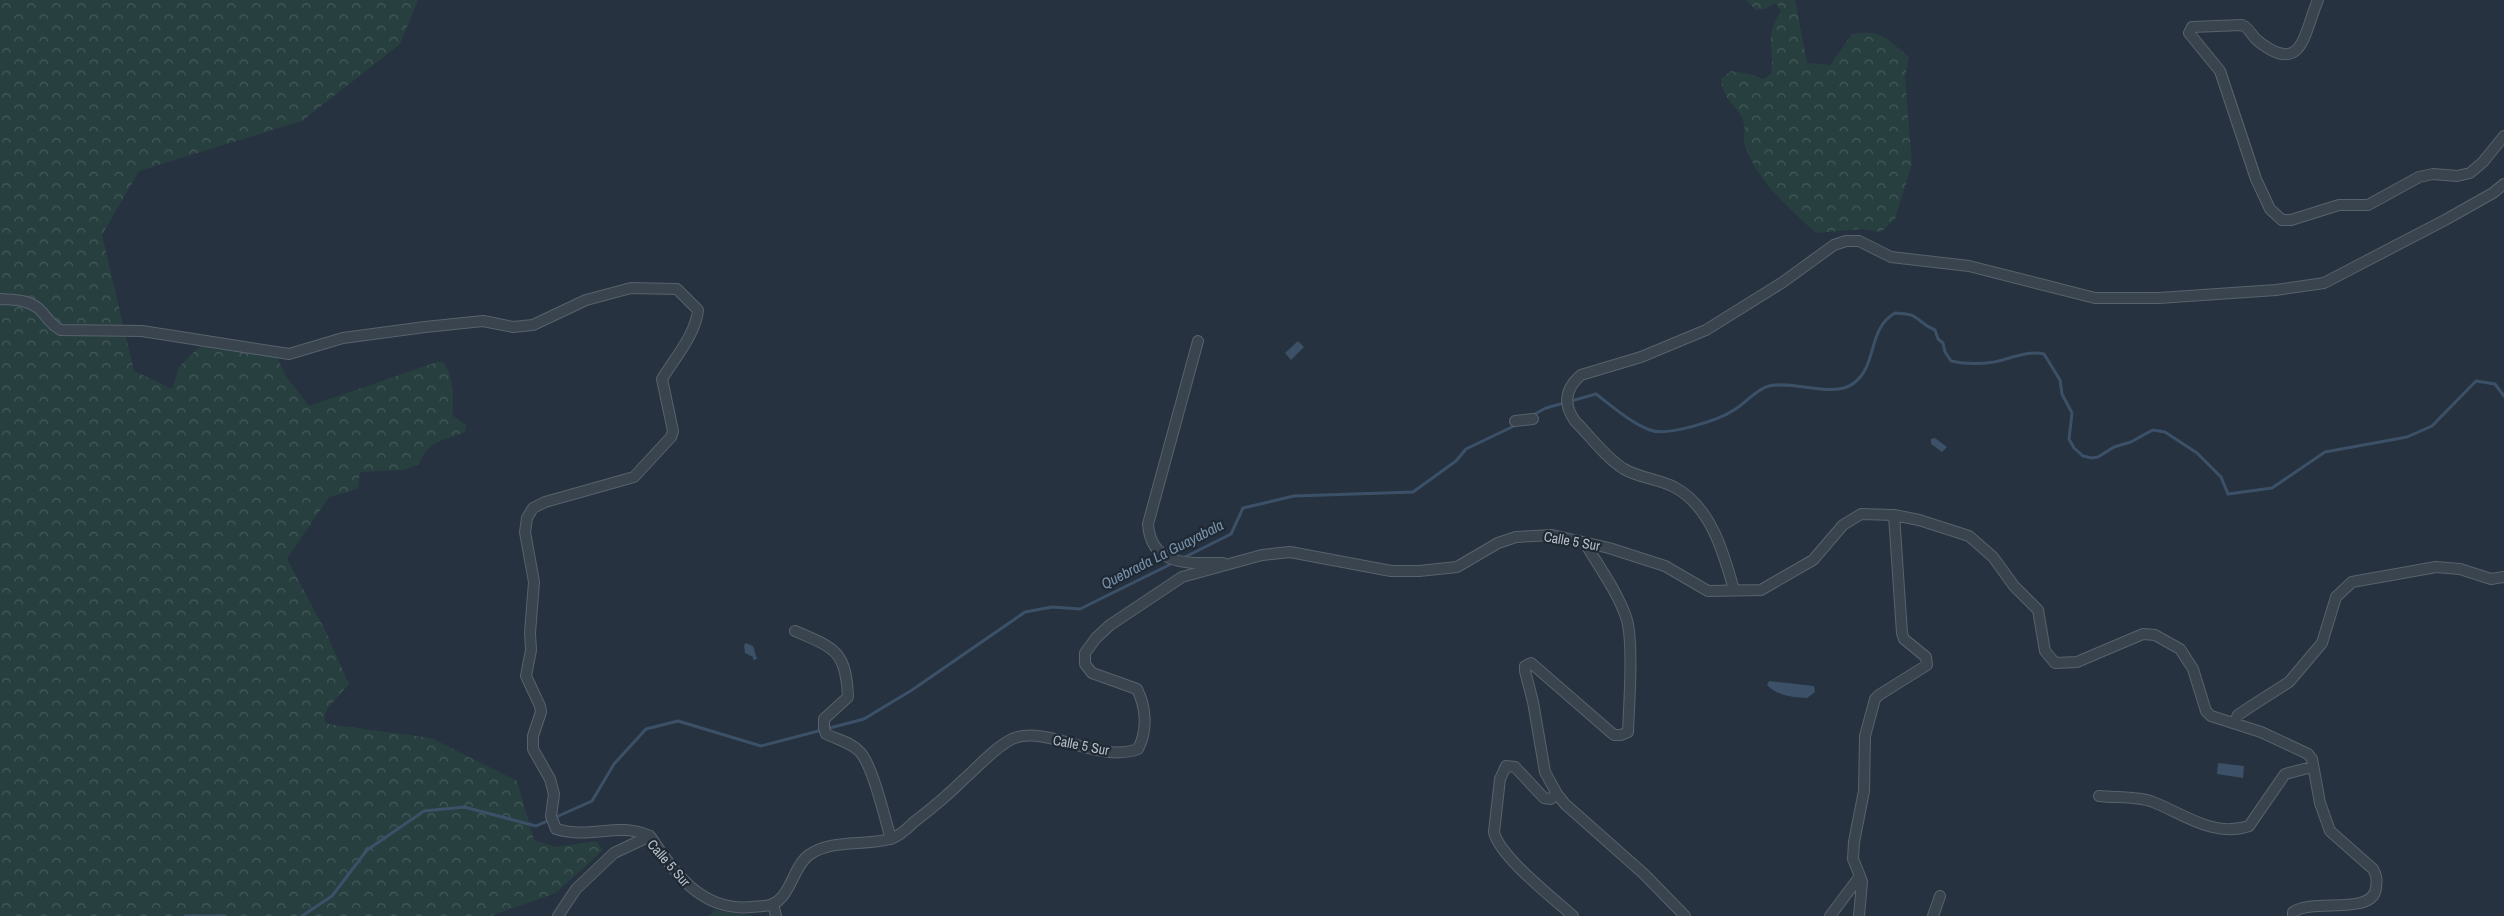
<svg xmlns="http://www.w3.org/2000/svg" width="2504" height="916" font-family="'Archivo Narrow',sans-serif">
<defs>
<pattern id="grass-tufts" width="24" height="20" patternUnits="userSpaceOnUse" patternTransform="scale(1.25)"><rect width="24" height="20" fill="#283f40"/><path d="M3 7l-1-3M5 7V3M7 7l1-3M15 17l-1-3M17 17v-4M19 17l1-3" fill="none" stroke="#45595a"/></pattern>
<pattern id="forest-crowns" width="20" height="18" patternUnits="userSpaceOnUse" patternTransform="scale(1.25)"><rect width="20" height="18" fill="#283f40"/><path d="M2 6a3 3 0 1 1 6 0M12 15a3 3 0 1 1 6 0" fill="none" stroke="#45595a"/></pattern>
</defs>
<rect width="100%" height="100%" fill="#26323f"/>
<path fill="url(#grass-tufts)" d="M714 910 753 916H709Z"/>
<path fill="url(#forest-crowns)" d="M0 0H418L400 44 302 121 139 171 102 235 134 371 172 389 179 367 201 345 277 357 285 375 309 406 437 362H443C454 376 454 399 452 415L466 425 465 432C443 441 429 440 419 464L404 470 360 472 358 489 329 497 287 559 326 632 349 684 327 709 324 718 327 724 431 738 517 781 534 840 556 847 596 841 603 850 556 893 491 916H0Z
M1746 0H1795L1807 63 1830 65 1852 34C1881 29 1887 39 1909 57L1905 77 1912 164 1895 219 1881 232 1862 229 1816 233C1789 208 1757 181 1745 146 1742 139 1746 130 1744 123 1739 106 1724 103 1721 79L1731 71 1750 74 1763 79 1771 74C1775 46 1763 39 1781 11L1776 3 1765 9 1756 10Z"/>
<path fill="#3c5167" d="M1298 341 1304 347 1291 360 1285 353Z
M1935 438 1947 447 1942 452 1931 444V439Z
M746 643 753 646 757 659 753 660V657L745 653 744 645Z
M1769 681 1814 686 1815 692 1807 698C1794 697 1777 696 1767 685Z
M2218 763 2244 766 2243 778 2217 774Z"/>
<g fill="none" stroke-linecap="round" stroke-linejoin="round">
<path stroke="#3c5167" stroke-width="3" d="M1533 415 1546 408 1596 394C1613 407 1631 423 1650 430 1667 437 1719 420 1734 410 1745 404 1756 389 1769 386 1795 380 1834 399 1854 383 1878 365 1867 329 1895 313 1901 314 1910 313 1915 317 1923 322 1923 325 1935 330L1938 339 1943 343 1945 352 1951 361C1964 364 1981 364 1994 362 2009 359 2029 350 2044 354L2060 380 2062 394 2072 413 2069 439 2074 448 2083 456 2092 458 2098 457 2114 447 2131 442 2147 433 2153 430 2165 432 2197 453 2221 477 2228 494 2272 488 2325 452 2407 437 2432 426 2476 381 2495 384 2504 396
M1183 558 1231 534 1243 508 1294 496 1413 492 1456 461 1466 449 1516 425
M185 916H225
M302 916 332 896 367 850 424 811 464 807 536 826 592 801 614 764 646 729 678 721 761 746 864 719 912 690 1025 612 1052 607 1080 609 1173 563"/>
<defs>
<path id="minor" d="M2318 0C2304 32 2303 77 2258 41 2251 36 2250 28 2242 25L2192 27 2189 33 2220 71 2256 179 2270 209 2282 220H2291L2339 205H2368L2419 177 2433 174 2457 176 2470 173 2483 162 2504 136
M0 299C14 300 26 299 38 308 46 315 50 325 61 330L142 331 289 354 343 338 425 327 483 321 513 327 533 325 586 300 631 288 677 289 698 310C696 334 674 359 662 379L673 431 671 437 634 477 545 502 533 508 527 518 525 532 534 582 530 633 531 650 526 676 540 706 541 712 533 736V749L550 779 554 794 551 816 556 829C593 840 616 821 650 836
M1198 341 1148 524C1151 567 1189 563 1223 563
M1515 421 1533 419
M1585 543C1599 567 1617 591 1626 617 1634 639 1629 706 1628 732L1621 735H1614L1531 663 1525 666V671L1533 702 1545 772 1557 794 1565 804 1644 874 1685 916
M1734 590C1724 554 1711 506 1674 487 1659 479 1639 478 1624 469 1605 457 1590 436 1575 421 1563 404 1565 389 1581 375L1641 357 1706 330 1783 282 1834 245 1846 241H1859L1891 257 1969 266 2095 298H2159L2276 290 2324 283 2445 220 2493 193 2504 184
M795 631C834 648 846 650 848 697L824 719V728L826 734C838 740 851 742 860 752 873 766 885 819 891 839
M2234 723 2238 715 2253 705 2289 682 2322 643 2336 597 2352 582 2436 567 2460 569 2491 579 2504 577
M1557 794 1551 799 1544 798 1515 767 1506 766 1500 779 1494 832C1499 856 1553 898 1573 916
M2099 796C2116 798 2137 796 2153 802 2184 814 2214 838 2249 826L2285 774 2312 767
M773 904 776 916
M558 916 576 889 614 853 650 836C675 873 701 912 752 907 761 906 773 907 780 899 792 888 795 865 809 855 831 839 864 846 890 839 898 837 908 828 914 822 931 809 948 795 963 780 978 767 994 748 1012 739 1046 724 1099 764 1138 749 1148 730 1146 707 1137 689L1092 673 1085 664V653L1096 638 1110 625 1182 577 1262 555 1290 552 1391 571H1419L1457 567 1498 543 1516 537 1552 535 1609 548 1665 566 1708 591 1761 590 1813 560 1843 525 1861 514 1894 515 1919 520 1969 536 1993 557 2014 586 2038 610 2045 651 2055 663 2077 662 2143 634 2155 635 2180 649 2193 669 2206 711 2211 716 2261 732 2308 754 2312 759 2320 803 2330 831 2373 869C2377 876 2377 880 2376 888 2373 916 2313 898 2293 912V916
M1830 916 1860 876 1853 859 1854 842 1864 791 1865 736 1875 699 1879 695 1927 665 1926 657 1904 639 1902 633 1894 515
M1859 916 1862 882 1860 876
M1933 916 1940 896"/>
</defs>
<use href="#minor" stroke="#58626c" stroke-width="12"/>
<use href="#minor" stroke="#3a444f" stroke-width="10"/>
</g>
<g text-anchor="middle" dominant-baseline="central" stroke-width="4.5" stroke-linejoin="round" paint-order="stroke">
<g font-size="14" fill="#b7bfc9" stroke="#1f2934">
<text transform="translate(1572 541) rotate(10)">Calle 5 Sur</text>
<text transform="translate(1081 745) rotate(11)">Calle 5 Sur</text>
<text transform="translate(669 863) rotate(49)">Calle 5 Sur</text>
</g>
<g font-size="15" font-style="italic" fill="#7892ab" stroke="#1f2934">
<text transform="translate(1162 554) rotate(-27)">Quebrada La Guayabala</text>
</g>
</g>
</svg>
